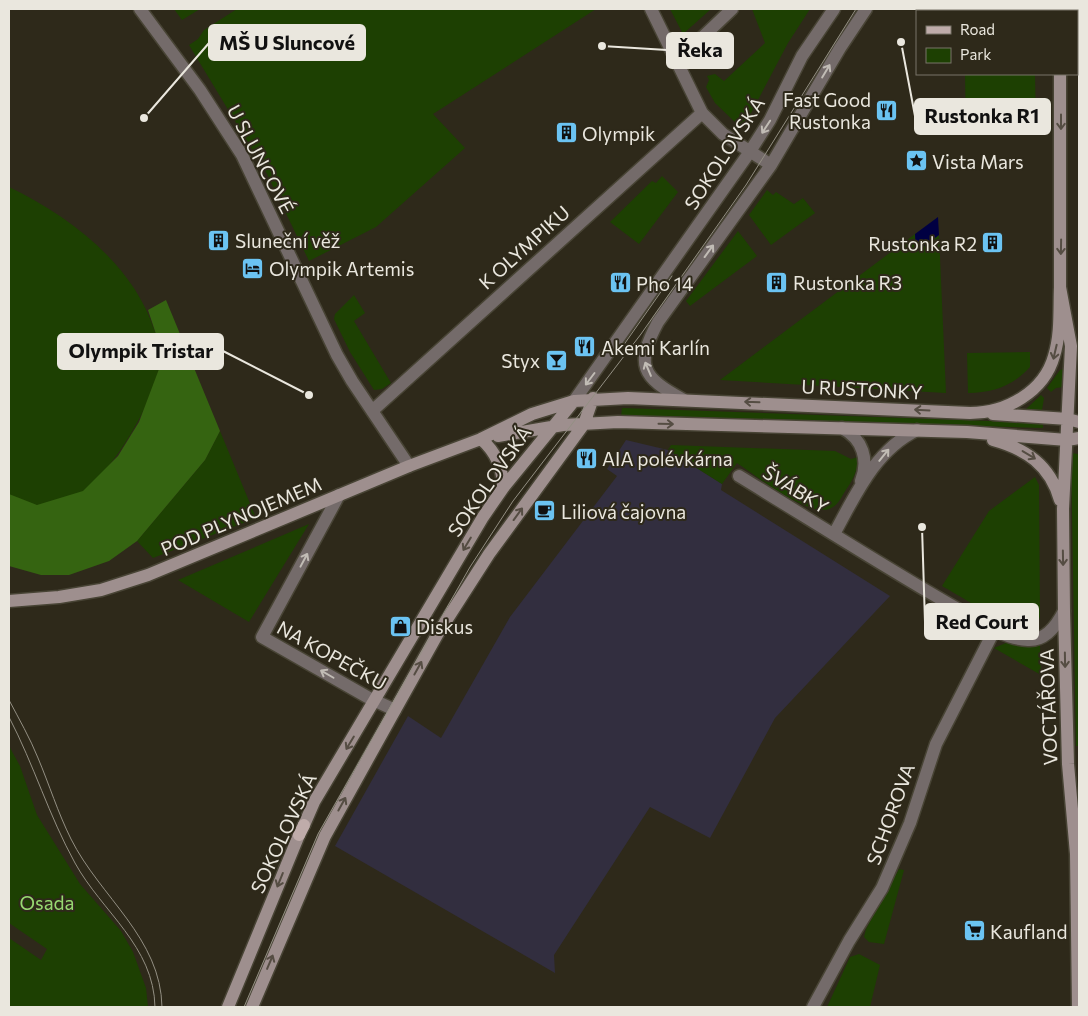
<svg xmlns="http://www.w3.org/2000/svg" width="1088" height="1016" font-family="Commissioner,sans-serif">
<rect width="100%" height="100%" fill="#2e291a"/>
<path fill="#322e3f" d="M626 440 668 450 722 484 721 490 890 596 775 718 710 838 650 807 554 955 555 973 335 846 408 716 441 738 510 617 617 476 607 469Z"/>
<path fill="#1d4002" d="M174 9H200L182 20Z
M237 9H596L433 114 465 148 376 227 309 261 267 174 189 45 198 39 204 30Z
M670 9H711L683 34Z
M752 9H810L788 43 750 115 745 122 738 125 715 103 706 87 709 80 707 76 715 74 724 81 765 43Z
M996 9H1040V11H994Z
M965 74H1035L1036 127 966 128Z
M662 176 678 192 639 244 610 222 652 181 656 183Z
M9 187C69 216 132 263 154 329 157 336 161 344 161 351 162 390 116 468 84 491 77 496 64 497 55 500 50 502 42 506 37 505 28 505 17 498 9 494Z
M767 190 773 195 776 192 794 204 803 198 815 213 771 245 749 215Z
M738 231 757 256 690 306 686 301Z
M915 234 916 251 939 235 946 393 720 380Z
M354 295 365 313 354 321 391 383 382 389 374 390 350 352 334 319 335 314Z
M1030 352V367C1013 386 993 393 968 393L967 353Z
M1063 369V387L1056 388 1051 392 1047 388 1060 370Z
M1041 395 1044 398 1042 410 1026 409Z
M622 408 1043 423V428L665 416 621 417Z
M220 431 256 518 153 558 137 541 205 460Z
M671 445 835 451 851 459 858 457C858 472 852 481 844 493 840 500 837 506 829 509 808 517 755 475 737 463L722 484 668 450Z
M1071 453 1078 454 1079 746H1076Z
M1035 477 1039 485 1040 617 1036 625C1018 635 961 596 942 586L989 511Z
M309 524 249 622 178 580Z
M1006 643 1027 647 1040 645 1041 675 994 648Z
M9 746 20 766 37 815 80 884 121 931 133 952 146 988 148 1007H9V938L41 960 47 949 9 923Z
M899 869 904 870 884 944 869 942 864 937 866 929Z
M859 954 880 965 870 1007H827L850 957Z"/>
<path fill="#356411" d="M166 300 220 431 205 460 137 541 109 561 69 575H41L9 566V494L37 505 83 491 118 456 139 422 159 369 161 349 148 310Z"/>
<path fill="#000042" d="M938 217 939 235 916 252 915 234Z"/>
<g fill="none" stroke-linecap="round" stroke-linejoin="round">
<defs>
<path id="street" d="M140 9 200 90 242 155 337 355 352 381 409 466
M651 9 702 113 723 134 771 165
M675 57 687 52 732 9
M684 400C641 377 635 365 658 322L771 165 840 48 866 9
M574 401 749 153 770 120 802 56 834 9
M372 411 702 113
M842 428C863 439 869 460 861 481
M739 476C811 520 883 566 956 608 978 620 1003 639 1028 640 1046 641 1057 625 1064 611
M339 495 262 637 369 698 395 710
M834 534C855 496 875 450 917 430
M813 1007 849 941 882 888 910 823 936 744 995 629"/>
<path id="secondary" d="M1064 11V9
M1060 74V287L1071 346 1063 509 1064 611 1068 764 1076 854 1078 1007
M993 414 1068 419 1079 422
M498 436 563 425 618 422 967 432 1067 440 1079 438
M481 439C496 452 503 468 503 488
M993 440C1026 449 1050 465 1060 500
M9 601 59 597 101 590 148 575 409 466 481 439 532 414 574 401 628 398 970 413C1006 413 1044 392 1054 356 1061 334 1059 309 1060 287
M304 825 314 802 483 517 503 488 574 401
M228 1007 299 835
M252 1007 325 836 395 710 437 635 489 554 584 424 593 398"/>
<path id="primary" d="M299 835 304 825"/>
</defs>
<use href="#street" stroke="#484435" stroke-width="15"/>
<use href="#secondary" stroke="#484435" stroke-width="15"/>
<use href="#primary" stroke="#484435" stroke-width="15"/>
<use href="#street" stroke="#746b6a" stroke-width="12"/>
<use href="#secondary" stroke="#9e8f8e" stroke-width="12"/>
<use href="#primary" stroke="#bfacaa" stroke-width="12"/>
<path stroke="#938f83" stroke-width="1" d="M623 346 672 276
M9 700C19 719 30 738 38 758 49 784 58 813 71 839 100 897 161 938 162 1007
M9 717C34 765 49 816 75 863 102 912 154 946 155 1007
M244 1007 318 834 470 567 513 501 641 334 746 185 856 9"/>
</g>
<defs><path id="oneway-shaft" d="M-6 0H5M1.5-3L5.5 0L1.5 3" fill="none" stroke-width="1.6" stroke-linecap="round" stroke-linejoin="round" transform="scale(1.25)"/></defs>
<g stroke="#c1bcb5">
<use href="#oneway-shaft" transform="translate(826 71) rotate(-59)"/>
<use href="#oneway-shaft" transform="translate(766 127) rotate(123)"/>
<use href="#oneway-shaft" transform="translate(709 251) rotate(-54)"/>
<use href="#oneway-shaft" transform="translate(648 369) rotate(-113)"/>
<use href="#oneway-shaft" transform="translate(590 379) rotate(127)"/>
<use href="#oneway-shaft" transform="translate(884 455) rotate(-51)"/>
<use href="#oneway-shaft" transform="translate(304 560) rotate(-62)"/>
<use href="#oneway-shaft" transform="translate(327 674) rotate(-150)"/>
</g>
<g stroke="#554d43">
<use href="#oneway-shaft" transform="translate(1061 122) rotate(90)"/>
<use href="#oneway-shaft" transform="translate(1061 247) rotate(91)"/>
<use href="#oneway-shaft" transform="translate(1055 352) rotate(103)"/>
<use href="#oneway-shaft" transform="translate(752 402) rotate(-178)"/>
<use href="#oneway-shaft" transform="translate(922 410) rotate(-177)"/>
<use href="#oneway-shaft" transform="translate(666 424) rotate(1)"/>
<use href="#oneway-shaft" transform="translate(1029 455) rotate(31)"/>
<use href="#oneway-shaft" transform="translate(518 514) rotate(-54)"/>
<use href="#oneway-shaft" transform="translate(467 544) rotate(121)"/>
<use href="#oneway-shaft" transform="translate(1063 558) rotate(89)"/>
<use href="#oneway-shaft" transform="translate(1065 660) rotate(89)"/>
<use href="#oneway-shaft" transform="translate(418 668) rotate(-61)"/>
<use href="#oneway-shaft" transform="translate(350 743) rotate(121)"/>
<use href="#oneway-shaft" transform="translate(342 804) rotate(-61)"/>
<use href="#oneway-shaft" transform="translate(280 880) rotate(112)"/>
<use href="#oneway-shaft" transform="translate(270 962) rotate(-67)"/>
</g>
<defs>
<symbol id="restaurant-square" viewBox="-11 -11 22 22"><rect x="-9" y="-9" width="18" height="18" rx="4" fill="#6bc3f2" stroke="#2e291a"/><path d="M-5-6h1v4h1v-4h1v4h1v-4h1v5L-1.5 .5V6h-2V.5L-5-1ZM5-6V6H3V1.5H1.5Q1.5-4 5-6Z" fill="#111"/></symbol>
<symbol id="building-square" viewBox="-11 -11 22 22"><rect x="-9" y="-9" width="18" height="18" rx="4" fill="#6bc3f2" stroke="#2e291a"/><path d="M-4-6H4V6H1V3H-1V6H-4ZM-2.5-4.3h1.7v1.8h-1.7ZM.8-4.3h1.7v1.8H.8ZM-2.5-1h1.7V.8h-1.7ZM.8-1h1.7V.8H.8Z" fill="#111"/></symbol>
<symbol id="sight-square" viewBox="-11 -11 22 22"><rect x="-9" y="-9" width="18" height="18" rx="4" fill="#6bc3f2" stroke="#2e291a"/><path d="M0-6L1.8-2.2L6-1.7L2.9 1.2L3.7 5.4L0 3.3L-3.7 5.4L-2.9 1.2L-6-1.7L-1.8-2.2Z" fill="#111"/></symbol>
<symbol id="hotel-square" viewBox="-11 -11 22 22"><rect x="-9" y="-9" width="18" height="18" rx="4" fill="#6bc3f2" stroke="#2e291a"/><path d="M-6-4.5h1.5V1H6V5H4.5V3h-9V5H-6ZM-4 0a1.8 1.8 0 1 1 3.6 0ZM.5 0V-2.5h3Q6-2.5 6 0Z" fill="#111"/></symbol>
<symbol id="bar-square" viewBox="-11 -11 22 22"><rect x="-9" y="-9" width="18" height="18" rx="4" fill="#6bc3f2" stroke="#2e291a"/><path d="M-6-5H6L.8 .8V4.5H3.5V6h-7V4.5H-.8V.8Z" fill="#111"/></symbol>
<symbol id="cafe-square" viewBox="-11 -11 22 22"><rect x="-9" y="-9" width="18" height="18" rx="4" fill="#6bc3f2" stroke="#2e291a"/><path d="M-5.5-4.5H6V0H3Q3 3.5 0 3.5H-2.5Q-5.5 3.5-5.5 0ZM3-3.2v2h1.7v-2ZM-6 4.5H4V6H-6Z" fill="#111"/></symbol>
<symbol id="shop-square" viewBox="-11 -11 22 22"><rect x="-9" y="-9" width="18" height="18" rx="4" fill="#6bc3f2" stroke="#2e291a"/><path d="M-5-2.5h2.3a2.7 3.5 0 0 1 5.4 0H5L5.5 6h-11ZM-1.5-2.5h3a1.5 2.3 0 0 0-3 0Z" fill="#111"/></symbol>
<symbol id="supermarket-square" viewBox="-11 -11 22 22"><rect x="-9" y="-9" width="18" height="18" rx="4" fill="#6bc3f2" stroke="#2e291a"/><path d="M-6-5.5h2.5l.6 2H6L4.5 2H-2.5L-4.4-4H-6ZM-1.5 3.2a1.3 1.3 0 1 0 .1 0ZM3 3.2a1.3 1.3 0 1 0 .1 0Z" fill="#111"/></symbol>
</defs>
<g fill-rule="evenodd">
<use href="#restaurant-square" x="874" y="98" width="25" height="25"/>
<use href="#building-square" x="554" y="120" width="25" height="25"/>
<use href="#sight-square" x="904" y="148" width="25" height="25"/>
<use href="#building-square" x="206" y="228" width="25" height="25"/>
<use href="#building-square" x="980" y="230" width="25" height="25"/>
<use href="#hotel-square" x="240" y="256" width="25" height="25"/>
<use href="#building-square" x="764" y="270" width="25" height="25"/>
<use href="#restaurant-square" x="608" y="270" width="25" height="25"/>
<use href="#restaurant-square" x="572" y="334" width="25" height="25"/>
<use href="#bar-square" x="544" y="348" width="25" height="25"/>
<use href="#restaurant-square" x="574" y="446" width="25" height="25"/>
<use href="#cafe-square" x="532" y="498" width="25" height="25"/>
<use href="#shop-square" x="388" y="614" width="25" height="25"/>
<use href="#supermarket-square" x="962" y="918" width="25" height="25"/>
</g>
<g text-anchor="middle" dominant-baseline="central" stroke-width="4" stroke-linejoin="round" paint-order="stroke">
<g font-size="19" fill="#eae7de" stroke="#2e291a" text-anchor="start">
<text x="871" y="99" text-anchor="end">Fast Good<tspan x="871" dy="22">Rustonka</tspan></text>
<text x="582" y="133">Olympik</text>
<text x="932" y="161">Vista Mars</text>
<text x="235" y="240">Sluneční věž</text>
<text x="977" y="243" text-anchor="end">Rustonka R2</text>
<text x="269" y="268">Olympik Artemis</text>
<text x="793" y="282">Rustonka R3</text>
<text x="636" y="283">Pho 14</text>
<text x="601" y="347">Akemi Karlín</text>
<text x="540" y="360" text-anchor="end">Styx</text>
<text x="602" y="458">AIA polévkárna</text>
<text x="561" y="511">Liliová čajovna</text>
<text x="416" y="626">Diskus</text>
<text x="990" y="931">Kaufland</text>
</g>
<g font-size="19" fill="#eae7de" stroke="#2e291a">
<text transform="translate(724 153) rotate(-57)">SOKOLOVSKÁ</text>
<text transform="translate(261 159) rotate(62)">U SLUNCOVÉ</text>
<text transform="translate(524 247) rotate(-42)">K OLYMPIKU</text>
<text transform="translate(862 389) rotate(3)">U RUSTONKY</text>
<text transform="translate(489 481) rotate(-55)">SOKOLOVSKÁ</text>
<text transform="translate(796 489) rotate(32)">ŠVÁBKY</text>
<text transform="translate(241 516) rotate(-23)">POD PLYNOJEMEM</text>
<text transform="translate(332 655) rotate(29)">NA KOPEČKU</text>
<text transform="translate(1048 707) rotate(-92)">VOCTÁŘOVA</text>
<text transform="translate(890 814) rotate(-70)">SCHOROVA</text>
<text transform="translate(283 833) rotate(-65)">SOKOLOVSKÁ</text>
</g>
<g font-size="19" fill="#97d971" stroke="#2e291a">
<text x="47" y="902">Osada</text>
</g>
</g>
<path fill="none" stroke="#eae7de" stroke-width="2" d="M144 118L209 43M602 46L667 50M901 42L915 116M309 395L223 351M922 527L925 622"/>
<g fill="#eae7de" stroke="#2e291a" stroke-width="2">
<circle cx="144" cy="118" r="5"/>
<circle cx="602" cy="46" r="5"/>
<circle cx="901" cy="42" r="5"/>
<circle cx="309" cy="395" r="5"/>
<circle cx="922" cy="527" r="5"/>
</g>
<g fill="#eae7de" stroke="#eae7de" stroke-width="2">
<rect x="209" y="25" width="156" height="35" rx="5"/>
<rect x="667" y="33" width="66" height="35" rx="5"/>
<rect x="915" y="99" width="135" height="35" rx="5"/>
<rect x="58" y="334" width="165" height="35" rx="5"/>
<rect x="925" y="604" width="113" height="35" rx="5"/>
</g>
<g font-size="20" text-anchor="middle" font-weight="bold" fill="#111">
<text x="287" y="50">MŠ U Sluncové</text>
<text x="700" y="57">Řeka</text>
<text x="982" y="123">Rustonka R1</text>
<text x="141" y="358">Olympik Tristar</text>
<text x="982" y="629">Red Court</text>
</g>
<rect width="1088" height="1016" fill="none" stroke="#eae7de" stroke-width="20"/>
<rect x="916" y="10" width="162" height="65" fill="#2e291a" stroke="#797568"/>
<rect x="926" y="26" width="25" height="8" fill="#bfacaa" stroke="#797568"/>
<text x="960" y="35" font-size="15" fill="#eae7de">Road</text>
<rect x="926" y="48" width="25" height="15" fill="#1d4002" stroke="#797568"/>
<text x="960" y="60" font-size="15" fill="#eae7de">Park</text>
</svg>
